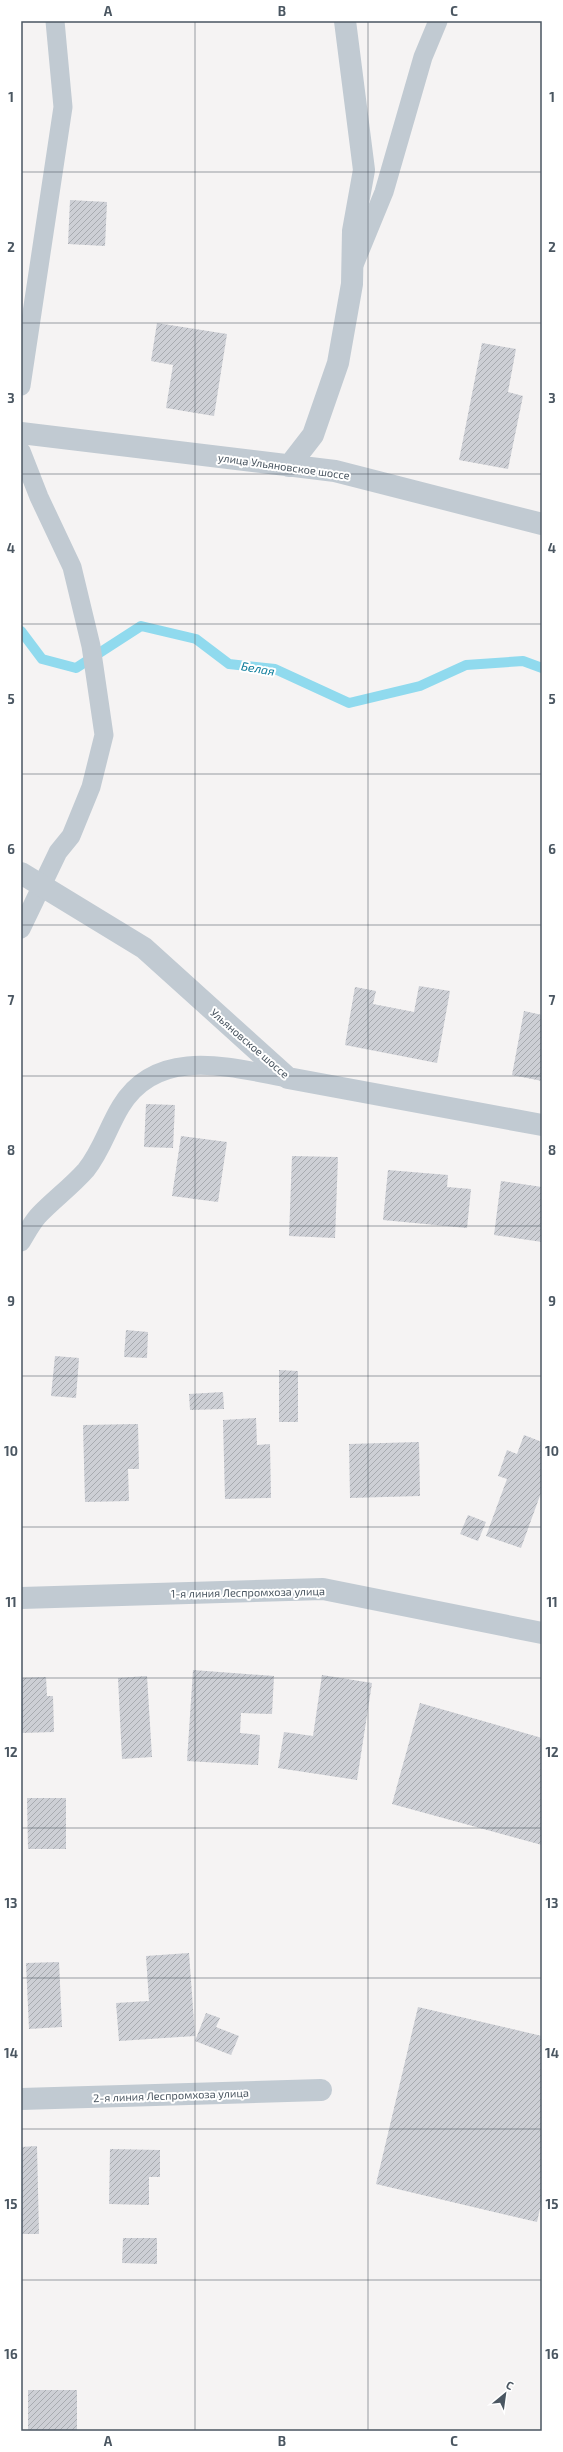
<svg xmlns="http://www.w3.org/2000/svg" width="563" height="2452" font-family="'Exo 2',sans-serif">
<defs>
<pattern id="building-hatch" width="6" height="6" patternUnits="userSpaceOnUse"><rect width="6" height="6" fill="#cdcfd5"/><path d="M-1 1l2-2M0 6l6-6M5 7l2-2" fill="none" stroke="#a8abb0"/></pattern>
</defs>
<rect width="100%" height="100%" fill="#f5f3f3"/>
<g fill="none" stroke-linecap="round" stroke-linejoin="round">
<path stroke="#90daee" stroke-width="10" d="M21 631 42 659 76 668 141 626 196 639 229 664 275 669 349 703 420 686 466 665 523 661 542 668"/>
</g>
<path fill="url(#building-hatch)" d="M70 200 107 202 105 246 68 244Z
M157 323 227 334 214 416 166 408 173 365 151 361Z
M482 343 516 349 508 392 523 396 508 469 459 460Z
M419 986 450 991 437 1063 345 1045 355 987 376 991 373 1004 414 1012Z
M524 1011 542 1015V1081L512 1075Z
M146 1104 175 1105 173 1148 144 1147Z
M181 1136 227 1142 218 1202 172 1196Z
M292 1156 338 1157 335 1238 289 1236Z
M388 1170 448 1175 447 1187 471 1189 467 1228 383 1220Z
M501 1181 542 1187V1242L494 1235Z
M126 1330 148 1332 147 1358 124 1357Z
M55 1356 79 1358 76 1398 51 1396Z
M279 1370 298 1371V1422H279Z
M223 1392 224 1409 190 1410 189 1394Z
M256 1418 257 1445 270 1444 271 1498 225 1499 223 1420Z
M138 1424 139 1469H128L129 1501 85 1502 83 1425Z
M524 1435 542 1442V1490L521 1548 486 1536 507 1479 498 1476 507 1450 517 1454Z
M419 1442 420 1496 350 1498 349 1444Z
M468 1515 486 1522 478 1541 460 1534Z
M193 1670 274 1676 272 1714 241 1713 240 1733 260 1735 258 1765 187 1761Z
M322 1675 372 1683 357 1780 278 1768 284 1732 313 1736Z
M147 1676 152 1757 122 1759 118 1678Z
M46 1677 47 1696H53L54 1732 21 1733V1678Z
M420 1703 542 1738V1845L392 1804Z
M27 1798H66V1849H28Z
M189 1953 195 2036 119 2041 116 2003 149 2001 146 1956Z
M59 1962 62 2027 29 2029 26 1963Z
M418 2007 542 2036V2200L537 2222 376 2184Z
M206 2013 220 2018 216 2027 239 2036 231 2055 195 2041Z
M37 2146 39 2234H21V2147Z
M110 2149 160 2150V2177H149V2205L109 2204Z
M123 2238H157V2264L122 2263Z
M28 2390H77V2431H28Z"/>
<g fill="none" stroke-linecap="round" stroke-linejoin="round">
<path stroke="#c1cad2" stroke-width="19" d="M354 265 384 192 423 57 438 21
M21 386 63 107 55 21
M21 451 39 497 72 567 91 646 104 735 91 787 71 836 58 852 21 929
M21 1242C26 1234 31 1224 38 1216 53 1200 71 1187 86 1170 102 1150 108 1127 121 1106 158 1045 232 1068 288 1078"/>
<path stroke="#c1cad2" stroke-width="22" d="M21 433 335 471 542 524
M289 466 313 435 338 363 352 284 353 231 364 170 345 21
M21 873 144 948 288 1078 542 1125
M21 1598 323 1589 542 1633
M21 2099 321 2090"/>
</g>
<path fill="none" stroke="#4a5661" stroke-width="1" stroke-opacity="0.55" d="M195 21V2431M368 21V2431M21 172H542M21 323H542M21 474H542M21 624H542M21 774H542M21 925H542M21 1076H542M21 1226H542M21 1376H542M21 1527H542M21 1678H542M21 1828H542M21 1978H542M21 2129H542M21 2280H542"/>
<g text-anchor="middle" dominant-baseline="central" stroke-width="4" stroke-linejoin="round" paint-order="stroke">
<g font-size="11" fill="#4a5661" stroke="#fff">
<text transform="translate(284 466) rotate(8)">улица Ульяновское шоссе</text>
<text transform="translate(250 1043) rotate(41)">Ульяновское шоссе</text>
<text transform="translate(248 1592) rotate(-1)">1-я линия Леспромхоза улица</text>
<text transform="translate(171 2095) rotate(-2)">2-я линия Леспромхоза улица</text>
</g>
<g font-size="12" font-style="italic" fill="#0c7c9b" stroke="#fff">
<text transform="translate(258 668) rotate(10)">Белая</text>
</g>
</g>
<rect width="563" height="2452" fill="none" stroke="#ffffff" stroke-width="44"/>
<g transform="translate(505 2394) rotate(29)" stroke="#ffffff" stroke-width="3" paint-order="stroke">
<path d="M0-3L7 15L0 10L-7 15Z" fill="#4a5661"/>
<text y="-6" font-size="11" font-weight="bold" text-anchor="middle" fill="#4a5661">С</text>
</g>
<rect x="22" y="22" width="519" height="2408" fill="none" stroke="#4a5661" stroke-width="1.5"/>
<g font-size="13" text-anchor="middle" font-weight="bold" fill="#4a5661">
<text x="108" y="16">A</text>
<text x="282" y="16">B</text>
<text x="454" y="16">C</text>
<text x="11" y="102">1</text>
<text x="552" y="102">1</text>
<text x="11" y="252">2</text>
<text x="552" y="252">2</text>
<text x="11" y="403">3</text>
<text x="552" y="403">3</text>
<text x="11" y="553">4</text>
<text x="552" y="553">4</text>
<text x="11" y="704">5</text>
<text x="552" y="704">5</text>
<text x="11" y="854">6</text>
<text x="552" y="854">6</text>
<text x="11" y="1005">7</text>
<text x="552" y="1005">7</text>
<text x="11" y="1155">8</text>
<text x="552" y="1155">8</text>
<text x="11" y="1306">9</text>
<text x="552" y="1306">9</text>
<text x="11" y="1456">10</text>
<text x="552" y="1456">10</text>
<text x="11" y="1607">11</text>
<text x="552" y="1607">11</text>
<text x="11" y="1757">12</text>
<text x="552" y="1757">12</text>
<text x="11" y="1908">13</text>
<text x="552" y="1908">13</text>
<text x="11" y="2058">14</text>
<text x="552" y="2058">14</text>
<text x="11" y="2209">15</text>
<text x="552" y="2209">15</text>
<text x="11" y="2359">16</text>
<text x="552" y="2359">16</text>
<text x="108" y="2446">A</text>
<text x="282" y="2446">B</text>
<text x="454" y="2446">C</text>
</g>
</svg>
